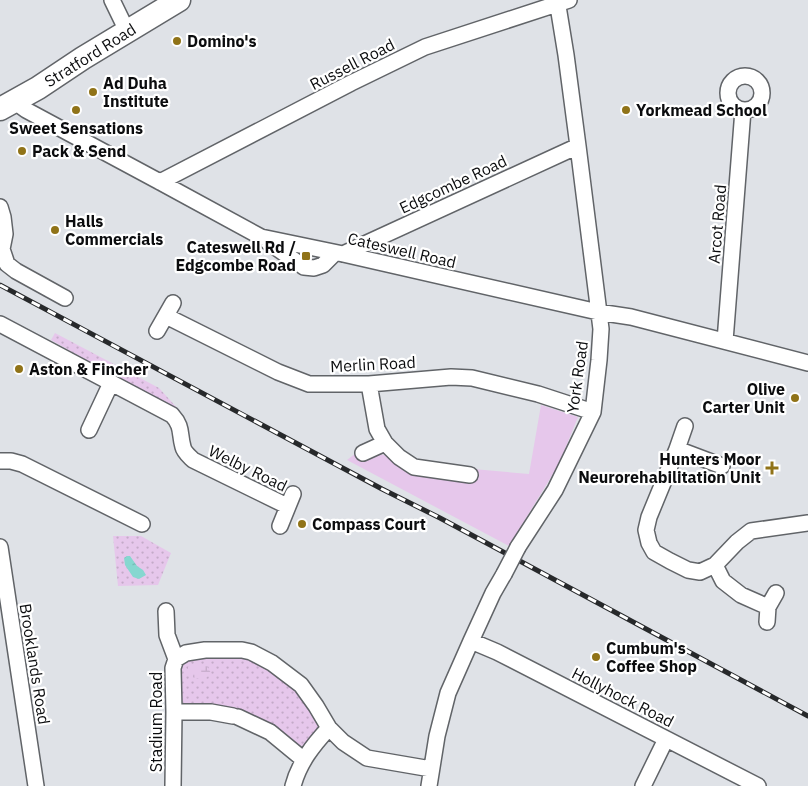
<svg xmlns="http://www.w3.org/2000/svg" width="808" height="786" font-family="'IBM Plex Sans',sans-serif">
<defs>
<pattern id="grass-dots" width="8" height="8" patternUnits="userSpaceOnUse" patternTransform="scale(1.25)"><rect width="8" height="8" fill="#e6c7eb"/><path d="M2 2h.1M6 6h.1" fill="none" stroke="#c4aac8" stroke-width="1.8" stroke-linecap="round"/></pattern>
<pattern id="wetland-marsh" width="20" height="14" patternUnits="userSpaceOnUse" patternTransform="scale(1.25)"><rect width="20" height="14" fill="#e6c7eb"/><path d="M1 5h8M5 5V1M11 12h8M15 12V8" fill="none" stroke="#c4aac8"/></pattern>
<pattern id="water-ripples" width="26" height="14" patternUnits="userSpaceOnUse" patternTransform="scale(1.25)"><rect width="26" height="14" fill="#86d7d0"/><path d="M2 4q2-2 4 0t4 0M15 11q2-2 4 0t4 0" fill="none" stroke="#72b7b1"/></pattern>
</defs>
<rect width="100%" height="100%" fill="#dfe2e7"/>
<path fill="url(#grass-dots)" d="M55 333 159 388 179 410V413L51 340Z
M113 536H141L171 553 158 585 118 586Z
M206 656 248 659 268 667 302 694 322 726 308 744 302 746 294 745 271 729 185 706C178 694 172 671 187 662 192 659 200 657 206 656Z"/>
<path fill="url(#wetland-marsh)" d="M195 664 206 665 211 673 205 679C197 679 187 678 188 667Z"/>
<path fill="#e6c7eb" d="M541 405 578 417 559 464 509 546 347 460 356 453 363 462 379 454 384 455 419 474 470 484 473 469 529 474Z"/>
<path fill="url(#water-ripples)" d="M127 556H130L137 566 143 570 146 575 139 579 133 577 125 565 124 558Z"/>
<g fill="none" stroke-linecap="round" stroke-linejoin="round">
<defs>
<path id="minor" d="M112 0 127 31
M728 93a17 17 0 1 1 34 0a17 17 0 1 1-34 0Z
M15 102 26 110 160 182 261 237 343 254 598 312 631 317 808 363
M160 182 351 83 425 47 569 0
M0 207 3 217 5 234 2 249 7 264 16 271 65 298
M268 242 304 267 314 268 323 265 335 253
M343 254 578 146
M166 316 278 372 309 384H369L451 377 472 378 538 394 593 412
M0 324 172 415C183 427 179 433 183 447 184 452 189 456 193 460L287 506
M157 331 173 303
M725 341 743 110
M369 384 377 429 385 443 399 457 414 467 470 475
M685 426 677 449 649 517 646 530 649 543 654 552 670 561 688 570 700 572 715 565
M89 430 111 383
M677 449 722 466
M363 453 385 443
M0 461H11L22 464 142 524
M280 526 293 494
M0 547 36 786
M518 547 555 490 593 412 599 360 601 329 578 146 566 55 557 0
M768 607 741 595 723 581 715 565 737 542 751 531 808 523
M166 611 167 635 176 659
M767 622 768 607 776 593
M471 641 497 652 758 786
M174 712H211L233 716
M238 717 270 732 304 760
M173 786 174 712 173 668 176 659 186 653 205 650H242L251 652 272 663 301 685 316 706 329 728 343 742 367 758 431 769
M293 786C299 763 313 745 329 728
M429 786 437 736 448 693 471 641 493 593 504 574
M643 786 666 739"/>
<path id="highway" d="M0 109 38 88 83 58 179 0"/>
</defs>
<use href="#minor" stroke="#616468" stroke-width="18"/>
<use href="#highway" stroke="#616468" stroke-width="25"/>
<use href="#minor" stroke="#fff" stroke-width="15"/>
<use href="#highway" stroke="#fff" stroke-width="22"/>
<defs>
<path id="rail" d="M0 285 382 489 440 518 808 716"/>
</defs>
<use href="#rail" stroke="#27292b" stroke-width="5"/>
<use href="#rail" stroke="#fff" stroke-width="3" stroke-dasharray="9" stroke-linecap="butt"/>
<defs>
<path id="minor-bridge" d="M504 574 518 547"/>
</defs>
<use href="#minor-bridge" stroke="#616468" stroke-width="18" stroke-linecap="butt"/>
<use href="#minor-bridge" stroke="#fff" stroke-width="15"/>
</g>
<g fill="#907318" stroke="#fff" stroke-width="2">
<circle cx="177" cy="41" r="5"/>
<circle cx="93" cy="92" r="5"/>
<circle cx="76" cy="110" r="5"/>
<circle cx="626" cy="110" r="5"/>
<circle cx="22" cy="151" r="5"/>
<circle cx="55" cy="230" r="5"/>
<rect x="301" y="251" width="10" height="10" rx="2.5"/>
<circle cx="19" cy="369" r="5"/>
<circle cx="795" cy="398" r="5"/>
<path d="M769.5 460.5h5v5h5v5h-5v5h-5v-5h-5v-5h5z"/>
<circle cx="302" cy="524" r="5"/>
<circle cx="596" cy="657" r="5"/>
</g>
<g text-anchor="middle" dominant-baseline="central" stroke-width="4.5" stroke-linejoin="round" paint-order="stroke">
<g font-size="16" font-weight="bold" fill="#0b0c0e" stroke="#fff" text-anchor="start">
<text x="187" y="41">Domino's</text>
<text x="103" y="83">Ad Duha<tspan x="103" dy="18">Institute</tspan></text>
<text x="636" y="110">Yorkmead School</text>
<text x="76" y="128" text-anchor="middle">Sweet Sensations</text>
<text x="32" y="151">Pack &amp; Send</text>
<text x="65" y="221">Halls<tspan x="65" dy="18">Commercials</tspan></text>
<text x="296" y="247" text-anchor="end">Cateswell Rd /<tspan x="296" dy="18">Edgcombe Road</tspan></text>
<text x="29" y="369">Aston &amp; Fincher</text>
<text x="785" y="389" text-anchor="end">Olive<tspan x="785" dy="18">Carter Unit</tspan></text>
<text x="761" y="459" text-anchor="end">Hunters Moor<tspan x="761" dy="18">Neurorehabilitation Unit</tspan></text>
<text x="312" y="524">Compass Court</text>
<text x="606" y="648">Cumbum's<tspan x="606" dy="18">Coffee Shop</tspan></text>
</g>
<g font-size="16" fill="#0b0c0e" stroke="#fff">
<text transform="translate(90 55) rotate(-32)">Stratford Road</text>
<text transform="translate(352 64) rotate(-27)">Russell Road</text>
<text transform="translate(453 184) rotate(-25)">Edgcombe Road</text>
<text transform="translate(717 224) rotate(-85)">Arcot Road</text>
<text transform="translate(402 250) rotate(13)">Cateswell Road</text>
<text transform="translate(373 364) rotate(-3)">Merlin Road</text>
<text transform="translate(577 377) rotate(-82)">York Road</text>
<text transform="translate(248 468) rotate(26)">Welby Road</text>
<text transform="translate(35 664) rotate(81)">Brooklands Road</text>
<text transform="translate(623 697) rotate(27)">Hollyhock Road</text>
<text transform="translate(156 722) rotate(-90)">Stadium Road</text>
</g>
</g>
</svg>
